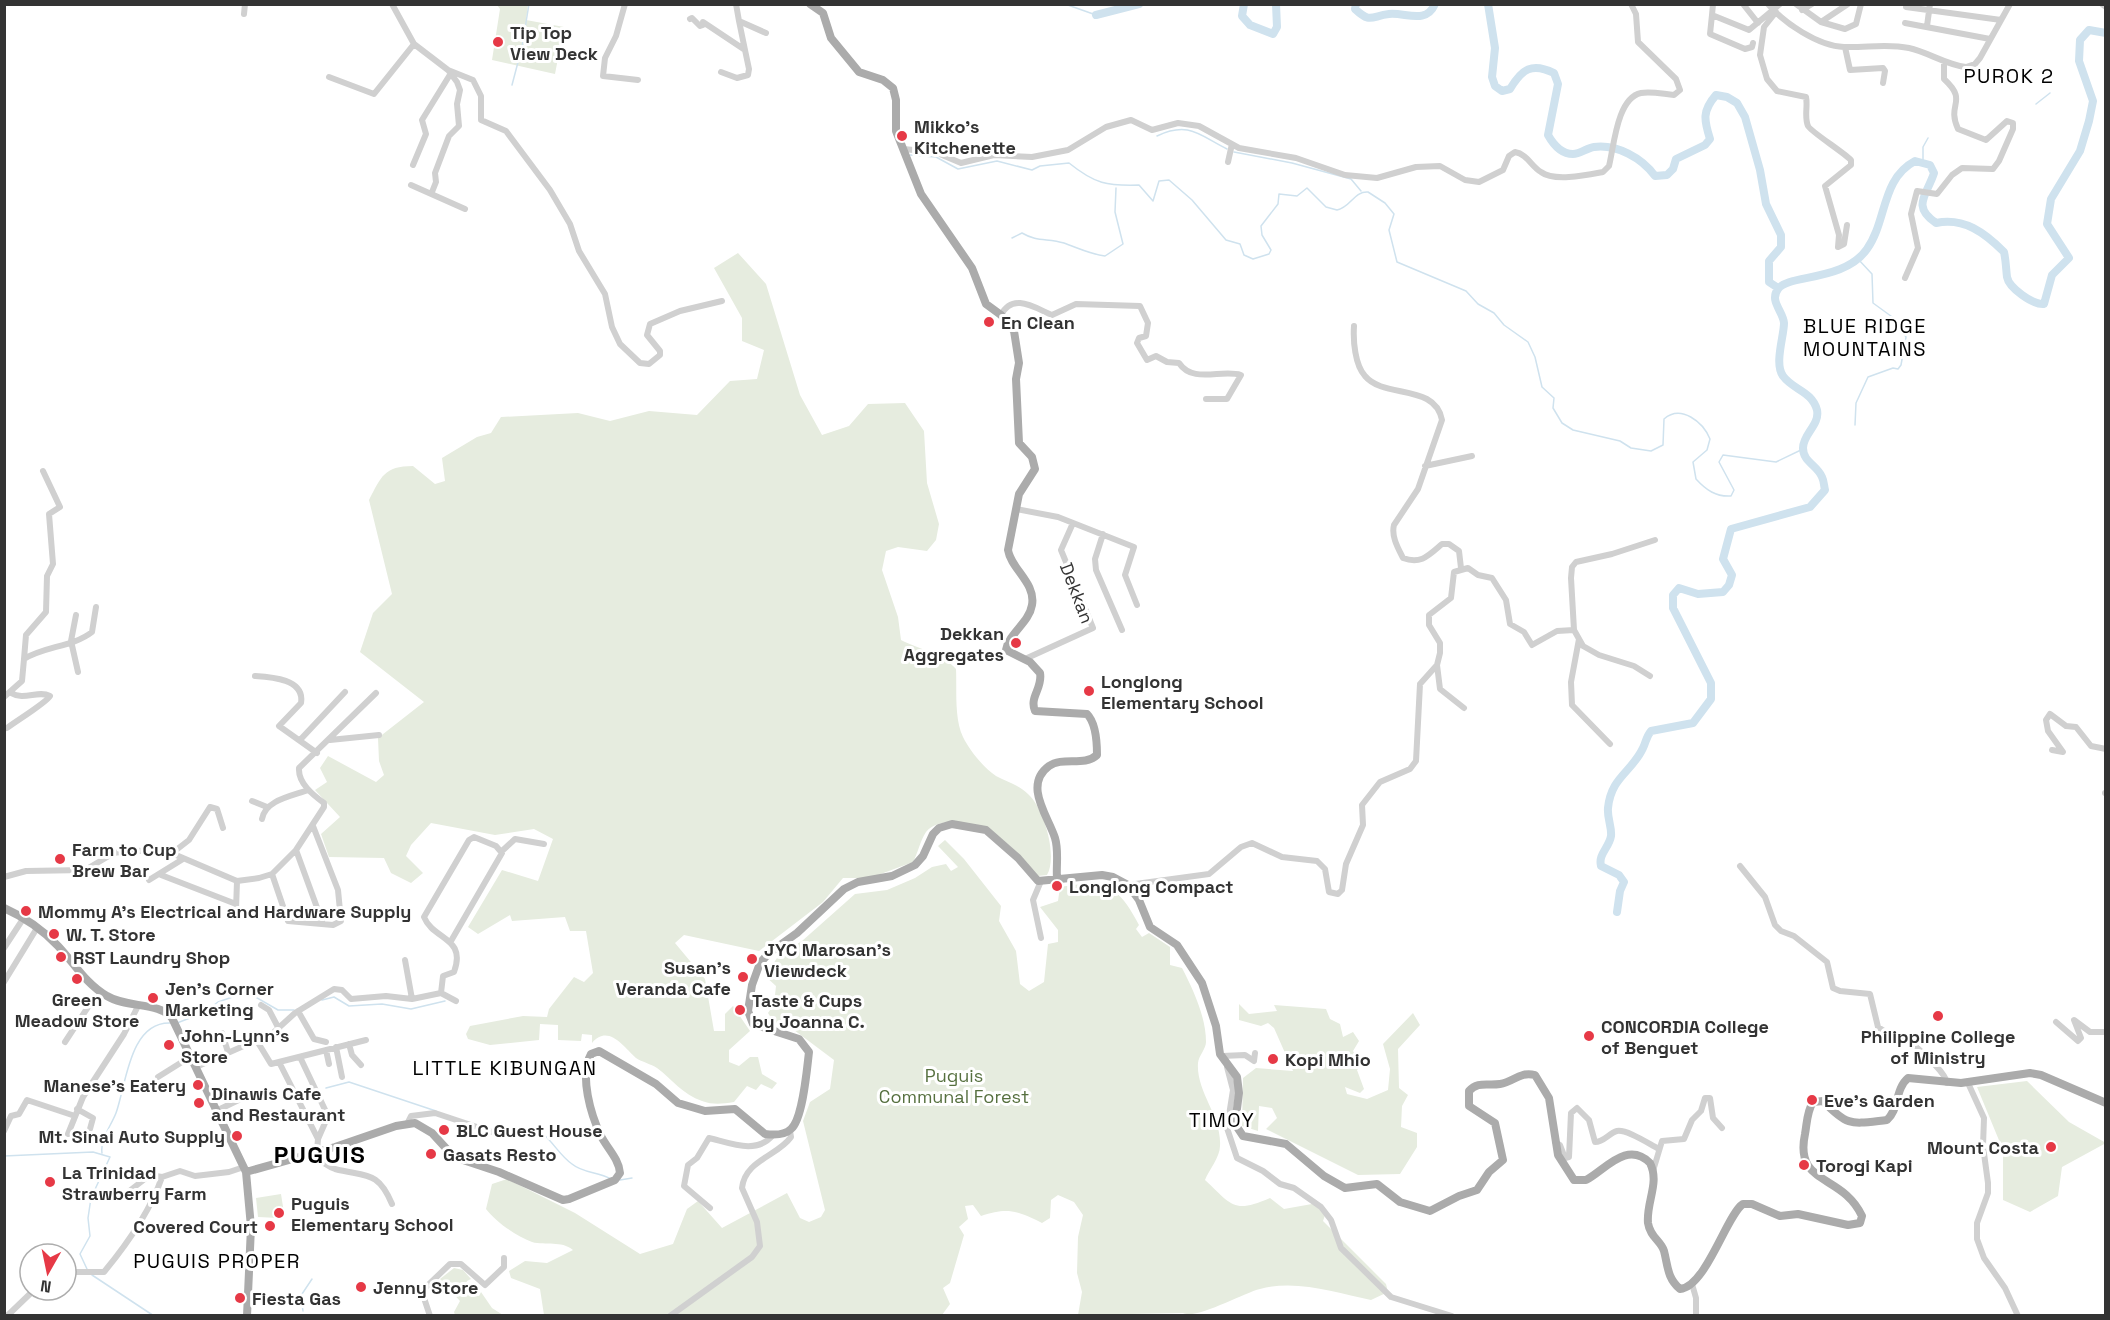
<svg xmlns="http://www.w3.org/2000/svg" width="2110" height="1320" font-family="'Space Grotesk',sans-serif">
<rect width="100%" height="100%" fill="#fff"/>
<path fill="#e6ecdf" d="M497 5H528L526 20 564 27 555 74 492 60 500 9Z
M738 253 766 284 800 395 822 435 849 426 868 404 905 403 924 431 927 483 939 524 936 540 927 551 898 547 886 551 882 570 898 617 901 640C919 649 943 654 956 669 957 689 954 718 963 737 970 751 983 767 996 776 1007 782 1019 785 1028 794 1044 808 1058 856 1047 875L1038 876C1015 849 992 823 955 822 945 822 933 823 926 832 920 841 918 853 913 862L870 878H843L823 902 759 951 684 935 675 943 705 979 714 1031H725V1014L733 1006 750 1031 729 1050V1062L739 1066 750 1057H758L762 1074 777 1083 772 1089 761 1084 756 1090 747 1086 734 1102C722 1104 713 1105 702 1101 683 1095 672 1079 657 1068 651 1064 642 1062 636 1058 623 1046 608 1024 592 1043V1035L582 1034 581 1041 558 1040V1025L540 1024 539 1040 490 1045 468 1039 466 1034 470 1026 523 1016 547 1017 549 1009 574 977 584 982 593 973 586 931H570L565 917 512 921 510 915 478 934 468 927 502 870 538 881 553 839 534 829 495 835 431 823 411 845 406 856 423 873 411 883 391 873 384 858 329 857 321 834 340 817 315 790 327 782 320 768 328 756 376 782 384 775 379 761 378 738 424 702 360 652 373 613 392 594 369 500C381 477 384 466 413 466L435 484 445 481 442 458 477 437 491 433 501 417 578 413 610 421 649 411 697 415 730 381 757 379 764 350 742 341V318L714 268Z
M945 840 964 859 1001 906 999 921 1016 951 1020 984 1029 991 1044 982 1048 944 1058 942V930L1040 907 1058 901 1060 887C1104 880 1117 883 1139 925L1136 929 1142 937 1149 933 1170 947V965L1182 968C1193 989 1206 1017 1206 1042 1206 1049 1199 1055 1198 1063 1196 1092 1222 1116 1220 1146 1220 1157 1209 1170 1205 1180 1232 1205 1233 1214 1270 1198L1284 1209 1312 1204 1326 1212 1323 1221 1386 1284 1388 1292 1371 1300C1336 1293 1297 1279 1260 1289 1243 1293 1196 1320 1183 1313L1078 1315 1082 1292 1077 1273 1078 1237 1083 1215 1074 1202 1058 1195 1051 1200 1050 1218 1042 1223C1018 1211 1008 1207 981 1216L973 1205 965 1206 968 1219 959 1227 964 1235 950 1283 943 1288 950 1304 942 1315H544L540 1289 511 1278 509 1271 525 1261 547 1263 573 1250C561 1240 546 1246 532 1242 516 1236 496 1222 486 1209L492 1184 507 1179 575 1213 640 1254 673 1244 687 1209 698 1201 722 1228 787 1193 800 1218 809 1222 821 1217 825 1210 803 1121 810 1102 830 1089 834 1060 794 1030 773 1021 768 1013 774 1004 776 986 765 976 779 955 802 941 855 894 887 890 915 878 932 867 946 864 951 871 958 867 938 846Z
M1239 1004 1249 1014 1277 1011 1274 1005 1326 1009 1330 1019 1340 1024 1343 1037 1353 1032 1359 1041 1353 1051 1362 1065 1357 1070 1364 1089 1360 1093 1345 1087 1347 1094 1367 1099 1388 1090 1390 1069 1383 1044 1413 1013 1420 1025 1398 1049 1399 1088 1408 1095 1402 1106 1401 1127 1417 1133V1147L1400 1174 1358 1175 1266 1129 1277 1118 1272 1108 1259 1106 1258 1131 1242 1126 1243 1078 1256 1068 1293 1071 1274 1028 1268 1023 1261 1026 1239 1020Z
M2027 1081 2069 1122 2106 1143 2062 1167 2058 1196 2030 1212 2003 1200V1150L1977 1087Z
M281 1194 284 1213 278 1218 258 1217 256 1198Z
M454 1268 463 1270 471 1279 467 1281 464 1290 479 1296 481 1292 492 1308 503 1315H455L454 1312 460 1301 440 1279Z"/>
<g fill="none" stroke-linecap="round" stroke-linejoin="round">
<path stroke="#cfe2ee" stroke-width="1.5" d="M1065 4 1096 15
M512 85 522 47 529 4
M2036 104 2050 93
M1157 136C1189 121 1199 135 1227 149
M1234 152 1292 163 1351 179 1361 191
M910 155 936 157 958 169 997 161 1032 170 1040 166 1069 163C1095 184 1107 186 1139 185L1153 201 1159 181 1169 180 1192 200 1226 240 1240 244 1244 255 1253 259 1269 254 1271 250 1262 235 1261 226 1278 204 1279 194 1297 196 1307 188 1326 207 1337 210C1351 207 1354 191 1368 192L1385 203 1394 214 1389 230 1397 262 1466 291 1478 304 1494 313 1504 325 1528 342 1535 357 1542 387 1554 398 1553 408 1562 423 1573 430 1620 441 1631 448 1651 451 1663 445 1664 419C1681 404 1703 422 1710 439L1707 450 1693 462 1696 479C1706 490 1716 497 1731 496L1734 490 1719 462 1723 455 1776 462 1803 449
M1923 162V147L1928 138
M1012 238 1022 233C1037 242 1048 238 1064 243 1078 248 1090 254 1105 256L1123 244 1115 212 1116 188
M1855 425 1856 403 1868 377 1893 368 1898 369 1901 365 1906 337 1895 319 1873 303 1872 274 1858 259
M322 1000 334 997 349 1006 382 1004 411 1009 445 1001
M177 1023 203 1013 218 1002 247 992 278 1010H294
M326 1088 349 1082 436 1111
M524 1129 530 1127C549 1132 556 1153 572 1164 584 1174 598 1171 611 1179
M102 1153C100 1139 111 1126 116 1113 126 1086 129 1022 170 1023
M4 1156 93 1152 110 1157 91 1198 88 1218 90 1236 80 1254 87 1269
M620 1180 632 1178
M92 1275 154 1316
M301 1298 303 1311
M292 1303 300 1297 312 1279"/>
<path stroke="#cfe2ee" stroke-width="8" d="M1244 4 1242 16 1250 25 1273 34 1277 27 1276 4
M1356 4 1355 9C1371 24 1371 16 1389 14 1405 12 1426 25 1435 4
M1488 4 1495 48 1492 77 1495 86 1502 91 1510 89C1522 69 1532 62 1554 73L1558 84 1548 135C1553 144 1561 154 1573 154 1580 154 1587 148 1594 147 1617 144 1642 158 1655 176L1667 175 1673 169 1676 159 1705 145 1710 139C1704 120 1702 111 1716 95L1727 97 1737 103 1745 117 1760 170 1766 204 1781 235V247L1769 261V282L1778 288
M1096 15 1139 4
M1617 912 1620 891 1624 882 1619 875 1601 866C1598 854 1609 848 1611 836 1612 827 1607 818 1608 808 1611 777 1632 772 1643 748 1646 742 1646 737 1651 731L1693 723 1711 699V683L1673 608V595L1679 588 1698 594 1723 592 1729 585 1732 575 1723 559 1731 529 1810 507 1825 490C1824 486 1824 481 1822 477 1817 465 1803 462 1803 448 1803 434 1820 425 1817 410 1812 391 1793 390 1783 376 1774 364 1784 336 1784 323 1783 311 1769 301 1778 289 1788 274 1844 282 1867 249 1887 221 1881 179 1915 161L1930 165 1934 173C1927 195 1911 206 1936 223 1964 217 1985 233 2004 252 2006 261 2006 269 2007 277 2009 288 2033 305 2044 304L2052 275 2069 258 2047 224 2051 199 2080 151 2089 121 2093 101 2079 61 2080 40 2089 30 2106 33"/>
<path stroke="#d0d0d0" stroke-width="6" d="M392 4 414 44 448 70 457 82 460 90 457 104 459 126 449 136 435 173 436 182 432 192
M625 4 616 36 605 58 603 76 638 80
M736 4 739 21 766 33
M1713 4 1712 15 1749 30 1780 4
M1743 4 1758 23
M1768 4C1784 23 1818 46 1844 47 1866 48 1886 43 1909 48 1928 52 1946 65 1966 67L1975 64 1980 58 2010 4
M1796 4 1821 22 1845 29 1856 24 1861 4
M2102 4 2106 7
M1906 7 2001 20
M1802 10 1812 4
M1776 12 1764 27 1760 55 1767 79 1777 91 1806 97C1808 106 1804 117 1808 126 1810 131 1843 152 1851 160V165L1825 186 1839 235 1838 247 1844 244 1847 225
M244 14 245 4
M1712 15 1710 34 1745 49 1752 47 1753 43
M690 19 692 18 700 26 703 25V22L745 50 739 21
M1821 22 1848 4
M1905 23 1990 39
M1927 26 1930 4
M1845 47 1850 70 1883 68 1885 71 1883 83
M448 70 473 80 481 96V120L506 131 550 190 570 224 579 251 605 294 612 327 620 344 640 363 649 364 660 355V351L647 335 650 324 680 311 722 301
M721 72 737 78 748 75 749 69 745 50
M329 77 374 94 414 44
M903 149 935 152 961 163 994 155 1032 157 1068 150 1106 127 1131 120 1152 130 1178 123 1199 126 1239 148 1296 158 1345 175 1377 178 1416 167 1440 166 1465 180 1479 182 1503 170 1509 156 1515 152C1527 154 1531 166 1541 172 1554 182 1587 175 1603 172L1609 166C1614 146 1617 98 1641 93 1651 91 1663 94 1674 95L1680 90 1676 79 1638 42 1636 14 1631 4
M1228 162 1232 144
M413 165 426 134 422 120 451 73
M411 185 465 209
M1905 278 1918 248 1911 214 1917 191 1937 194 1952 175 1962 168 1993 169 1999 161 2013 129V123L2007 121 1986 140 1958 129C1946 103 1969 102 1944 79V61
M1001 315C1013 292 1035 308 1052 315L1076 304 1140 306 1148 323 1146 336 1139 338 1137 343 1147 360 1156 356 1167 362 1179 363C1193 384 1221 369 1241 375L1227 399H1206
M1354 326C1353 341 1355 365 1365 376 1384 399 1435 383 1442 420L1418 489 1394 525C1391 536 1398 548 1403 558 1421 565 1429 555 1442 544H1449L1459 551 1461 568
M1425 466 1472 456
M1016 509 1058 517 1134 547 1125 575 1137 605
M1103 534 1095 559 1096 570 1122 630
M76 615 71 641 78 672
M1579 639 1571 682 1572 705 1610 744
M24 659 26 635 46 612 47 576 53 564 49 514 60 507 43 471
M1025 659 1093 628 1061 550 1073 523
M1437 665 1440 689 1464 708
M255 676C271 677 305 679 301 703L279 726 317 753
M1650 676 1634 666 1599 655 1583 646 1574 630 1571 578 1572 567 1576 562 1612 554 1655 540
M4 697 22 681 24 659C45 646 73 647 92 632L96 607
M7 728C16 721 46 703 50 696 38 690 24 701 11 693
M300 740 345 692
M330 740 379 735
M2052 750 2063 752 2048 731 2046 720 2050 714 2066 726 2076 727 2091 746 2106 749
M2105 793H2106
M252 801 267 807
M262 819C265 800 292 796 308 790
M296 850 323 924
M502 851 515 839 544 844
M171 854 189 840 210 807 217 809 223 828
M1740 866 1765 897 1775 925 1781 931 1794 936 1827 962 1833 988 1840 991 1870 994 1878 1027 1887 1033 1903 1035C1914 1046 1945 1070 1947 1083
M272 874 288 921 333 925 341 921 338 890 313 826
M161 875 236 904
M4 877 26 871 85 870 114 853 132 850 176 855 237 881 259 878 272 874 296 850 324 807V803C313 795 298 783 299 768L376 693
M149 880 183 859
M1128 885 1209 874 1241 847 1252 843 1282 857 1317 861 1325 869 1329 892 1338 894 1342 890 1346 864 1363 825 1362 805 1380 782 1410 769 1416 761 1420 684 1437 665 1440 653V643L1429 625V615L1451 598 1454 572 1468 568 1478 575 1492 578 1506 600 1510 624 1524 632 1532 645 1557 631 1574 630
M236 910 237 881
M1041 938 1033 900 1041 881
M4 948 23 919
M405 960 412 999
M4 982 37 928
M441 993 456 1001
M261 1005 269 1010 279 1029
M298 1011 314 1039 326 1042
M2056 1022 2078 1041 2081 1038 2074 1020 2090 1032H2106
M222 1033 228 1052
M257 1041 271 1064 366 1040
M65 1042 88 1007 102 993
M349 1044 352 1055 361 1065
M336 1047 342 1077
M326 1050 329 1064
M1222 1056 1245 1055 1254 1061 1255 1053
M300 1057 328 1116 318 1139 317 1151
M279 1062 318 1139
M196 1067 273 1033 295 1013 334 989 342 990 351 999 386 996 412 999 441 993 443 976 454 972C467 937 433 940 424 917L469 840 474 837 496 846 502 853 451 941
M1227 1067 1233 1090 1227 1128 1237 1158 1263 1171 1280 1184 1294 1188 1321 1207 1331 1220 1341 1248 1391 1297 1452 1316
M158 1077 190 1057
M1968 1083 1984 1118 1983 1146 1988 1183V1193L1977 1223V1239L1984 1258 2005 1288 2018 1316
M77 1109 93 1118 90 1129
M218 1110 249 1095
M407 1124 411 1116 435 1113 498 1134 529 1131
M4 1131 11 1116 19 1114 27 1100 75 1116
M68 1134 83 1097 124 1034 138 1006
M1555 1142 1560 1145 1565 1158 1569 1157 1571 1113 1577 1108 1589 1120 1595 1142C1604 1142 1609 1133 1617 1131 1627 1129 1649 1144 1659 1149
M311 1153C318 1159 326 1166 335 1169 366 1177 378 1170 392 1204
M1653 1171 1662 1141 1684 1139 1692 1120 1701 1111 1705 1098H1710L1713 1118 1722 1128
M128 1192 150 1175 162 1177 180 1171 195 1176 229 1172 244 1167
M710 1208 684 1186 688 1165 697 1158 709 1138C730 1143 757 1155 773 1135
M66 1272H104C128 1243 150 1212 162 1177
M1692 1284 1696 1298V1316
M406 1289 419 1288 424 1291
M7 1316 34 1290
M430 1316 423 1295 424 1289 450 1264H461L485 1285 504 1267V1258
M670 1316 752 1257 760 1246 757 1222 742 1188C745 1160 778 1156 791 1137L790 1131"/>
<path stroke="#ababab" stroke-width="8" d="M810 4 823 13 831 38 859 72 883 80 893 88 896 100V131L921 194 972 268 986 304 1001 315 1014 331 1019 363 1016 379 1019 443 1032 457 1035 469 1019 494 1008 550C1011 569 1036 583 1032 605 1029 623 1009 633 1006 650L1030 662 1040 673C1043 688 1029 697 1035 711L1087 714C1096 723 1097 742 1097 755 1084 767 1063 756 1049 766 1023 785 1048 816 1055 838 1059 851 1056 865 1057 879
M4 908C24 917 44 931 58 946 74 963 86 984 107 996 126 1008 160 1002 172 1018L246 1172 251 1227 247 1316
M246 1172 335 1147 396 1126 415 1123 432 1133 454 1157 499 1172 563 1200 569 1199 615 1180 620 1173C619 1159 607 1148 601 1136 591 1115 579 1076 591 1054L599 1051 656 1084 678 1103 705 1111 735 1109 765 1134C773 1135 785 1135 791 1129 803 1119 807 1068 809 1052L799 1039 753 1024 748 1011 752 985 760 963 769 953 797 933 844 889 858 882 892 876 915 865 923 856 933 834 939 828 952 824 986 830 1018 858 1038 881 1102 875 1113 877 1128 885 1139 900 1150 927 1177 945 1202 983 1216 1026 1220 1054 1237 1077 1239 1093 1235 1124 1243 1136 1286 1144 1324 1176 1345 1188 1377 1184 1400 1202 1430 1211 1459 1196 1477 1190 1489 1172 1503 1160 1495 1123 1469 1106V1091C1478 1081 1487 1086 1500 1084 1514 1082 1520 1071 1535 1075L1549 1098 1558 1155 1574 1180H1586C1605 1170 1627 1140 1650 1163 1660 1183 1646 1202 1648 1223 1650 1237 1661 1241 1664 1251 1668 1266 1667 1278 1680 1289 1706 1287 1727 1214 1743 1204H1752L1780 1216 1798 1214 1848 1225 1860 1223 1862 1216C1842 1173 1794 1186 1805 1134 1807 1123 1807 1111 1813 1102L1823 1101C1848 1127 1851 1124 1887 1120 1899 1110 1895 1089 1908 1078L1961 1083 2030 1073 2041 1075 2106 1103"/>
</g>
<g fill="#e63946" stroke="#fff" stroke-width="2">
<circle cx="498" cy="42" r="6"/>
<circle cx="902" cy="136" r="6"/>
<circle cx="989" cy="322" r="6"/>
<circle cx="1016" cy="643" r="6"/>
<circle cx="1089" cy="691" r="6"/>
<circle cx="60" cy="859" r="6"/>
<circle cx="1057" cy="886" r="6"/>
<circle cx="26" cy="911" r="6"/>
<circle cx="54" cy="934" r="6"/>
<circle cx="61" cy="957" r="6"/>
<circle cx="752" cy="959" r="6"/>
<circle cx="743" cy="977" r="6"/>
<circle cx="77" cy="979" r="6"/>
<circle cx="153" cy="998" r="6"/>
<circle cx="740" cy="1010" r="6"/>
<circle cx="1938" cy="1016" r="6"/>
<circle cx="1589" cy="1036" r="6"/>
<circle cx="169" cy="1045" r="6"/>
<circle cx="1273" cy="1059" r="6"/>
<circle cx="198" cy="1085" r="6"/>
<circle cx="1812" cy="1100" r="6"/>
<circle cx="199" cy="1103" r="6"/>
<circle cx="444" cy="1130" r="6"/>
<circle cx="237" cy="1136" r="6"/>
<circle cx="2051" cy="1147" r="6"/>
<circle cx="431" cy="1154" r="6"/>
<circle cx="1804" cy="1165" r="6"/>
<circle cx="50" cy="1182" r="6"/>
<circle cx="279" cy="1213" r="6"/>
<circle cx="270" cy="1226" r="6"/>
<circle cx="361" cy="1287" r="6"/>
<circle cx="240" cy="1298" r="6"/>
</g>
<g text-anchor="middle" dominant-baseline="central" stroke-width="6" stroke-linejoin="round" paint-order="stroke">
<g font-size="18" font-weight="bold" fill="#333" stroke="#fff" text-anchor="start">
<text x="510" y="32">Tip Top<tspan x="510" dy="21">View Deck</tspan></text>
<text x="914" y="126">Mikko's<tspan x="914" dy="21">Kitchenette</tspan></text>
<text x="1001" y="322">En Clean</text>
<text x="1004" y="633" text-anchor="end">Dekkan<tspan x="1004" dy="21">Aggregates</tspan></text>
<text x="1101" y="681">Longlong<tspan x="1101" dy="21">Elementary School</tspan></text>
<text x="72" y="849">Farm to Cup<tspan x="72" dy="21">Brew Bar</tspan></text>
<text x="1069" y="886">Longlong Compact</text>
<text x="38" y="911">Mommy A's Electrical and Hardware Supply</text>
<text x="66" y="934">W. T. Store</text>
<text x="764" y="949">JYC Marosan's<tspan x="764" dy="21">Viewdeck</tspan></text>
<text x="73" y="957">RST Laundry Shop</text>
<text x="731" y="967" text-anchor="end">Susan's<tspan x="731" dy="21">Veranda Cafe</tspan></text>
<text x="165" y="988">Jen's Corner<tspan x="165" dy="21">Marketing</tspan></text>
<text x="77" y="999" text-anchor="middle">Green<tspan x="77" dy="21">Meadow Store</tspan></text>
<text x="752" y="1000">Taste &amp; Cups<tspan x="752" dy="21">by Joanna C.</tspan></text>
<text x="1601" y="1026">CONCORDIA College<tspan x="1601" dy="21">of Benguet</tspan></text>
<text x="181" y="1035">John-Lynn's<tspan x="181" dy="21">Store</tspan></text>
<text x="1938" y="1036" text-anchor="middle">Philippine College<tspan x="1938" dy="21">of Ministry</tspan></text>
<text x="1285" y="1059">Kopi Mhio</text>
<text x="186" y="1085" text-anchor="end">Manese's Eatery</text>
<text x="211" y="1093">Dinawis Cafe<tspan x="211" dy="21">and Restaurant</tspan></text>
<text x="1824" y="1100">Eve's Garden</text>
<text x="456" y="1130">BLC Guest House</text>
<text x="225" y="1136" text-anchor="end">Mt. Sinai Auto Supply</text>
<text x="2039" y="1147" text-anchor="end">Mount Costa</text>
<text x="443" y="1154">Gasats Resto</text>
<text x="1816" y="1165">Torogi Kapi</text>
<text x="62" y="1172">La Trinidad<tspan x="62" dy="21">Strawberry Farm</tspan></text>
<text x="291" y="1203">Puguis<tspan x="291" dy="21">Elementary School</tspan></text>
<text x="258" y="1226" text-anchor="end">Covered Court</text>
<text x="373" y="1287">Jenny Store</text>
<text x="252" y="1298">Fiesta Gas</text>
</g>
<g font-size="18" fill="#333" stroke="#fff">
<text transform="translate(1077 593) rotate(69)">Dekkan</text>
</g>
<g font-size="18" fill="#56703f" stroke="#fff">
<text x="954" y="1075">Puguis<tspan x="954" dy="21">Communal Forest</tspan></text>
</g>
<g font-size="20" letter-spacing="1.5" fill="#000" stroke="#fff">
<text x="2009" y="76">PUROK 2</text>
<text x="1865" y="326">BLUE RIDGE<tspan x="1865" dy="23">MOUNTAINS</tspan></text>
<text x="505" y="1068">LITTLE KIBUNGAN</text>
<text x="1222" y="1120">TIMOY</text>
<text x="217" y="1261">PUGUIS PROPER</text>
</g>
<g font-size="24" font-weight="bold" letter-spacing="1.5" fill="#000" stroke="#fff">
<text x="320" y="1154">PUGUIS</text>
</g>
</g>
<rect width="2110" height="1320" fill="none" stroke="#333333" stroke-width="12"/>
<g transform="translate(48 1272) rotate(189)"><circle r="28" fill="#ffffff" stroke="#adadad" stroke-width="1.5"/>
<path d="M0-4.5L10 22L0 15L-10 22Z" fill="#e63946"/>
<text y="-9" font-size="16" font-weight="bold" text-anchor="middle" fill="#333333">N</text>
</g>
</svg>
